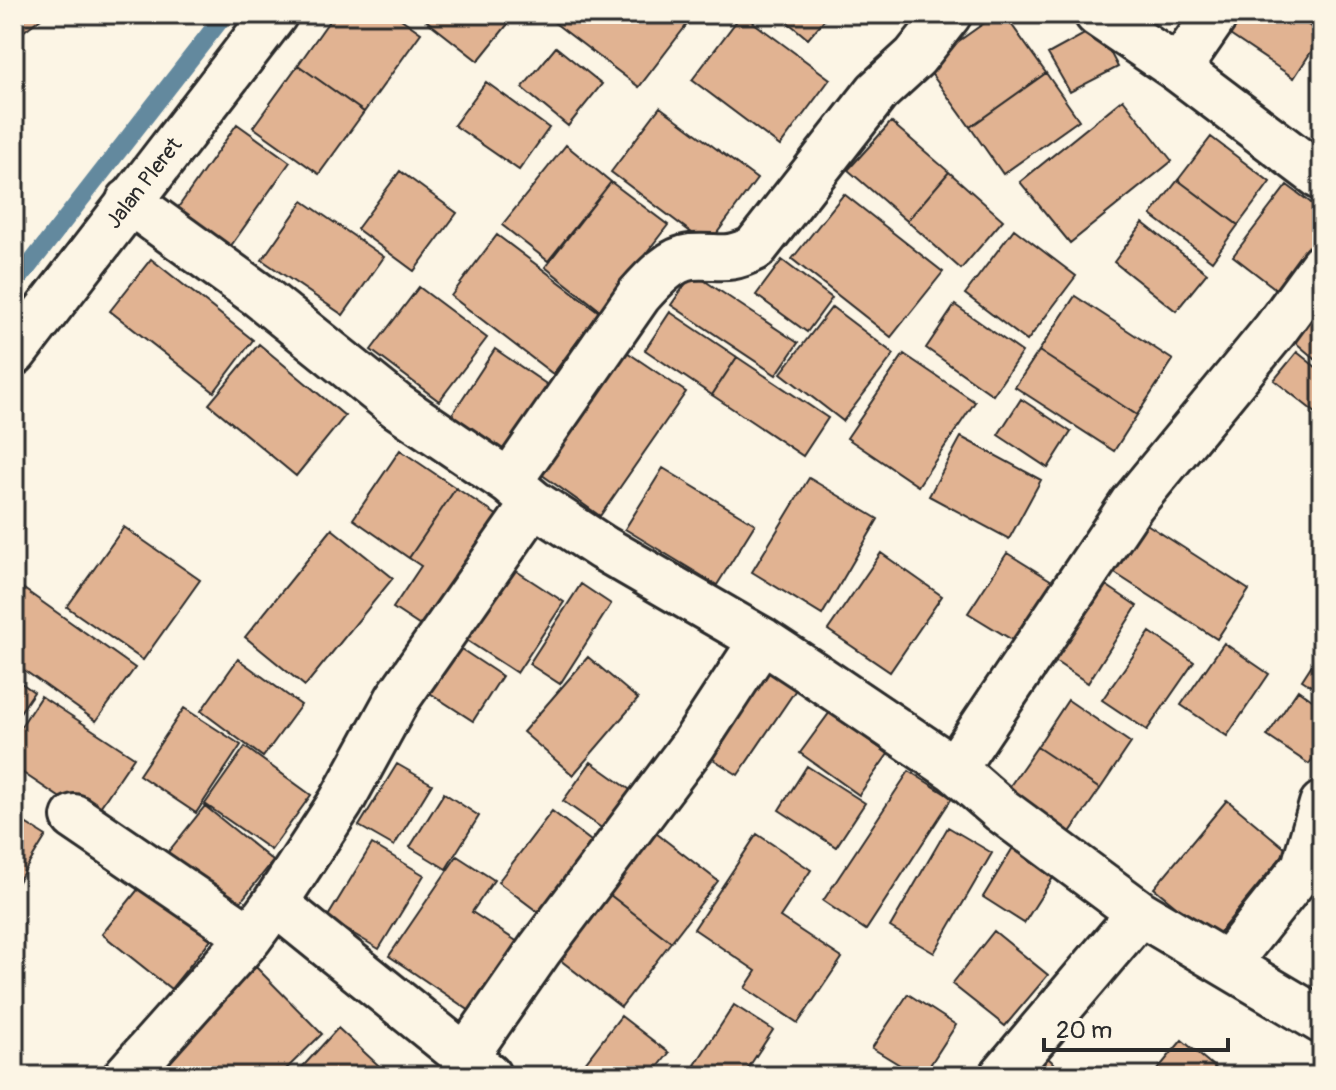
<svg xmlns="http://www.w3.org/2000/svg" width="1336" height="1090" font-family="Pangolin,sans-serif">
<rect width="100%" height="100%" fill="#fcf5e5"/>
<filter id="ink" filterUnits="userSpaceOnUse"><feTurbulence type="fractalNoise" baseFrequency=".0125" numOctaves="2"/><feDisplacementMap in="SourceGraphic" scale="16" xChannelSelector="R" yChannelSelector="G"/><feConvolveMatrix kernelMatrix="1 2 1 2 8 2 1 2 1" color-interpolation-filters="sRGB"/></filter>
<g filter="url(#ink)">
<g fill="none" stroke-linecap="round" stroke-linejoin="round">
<path stroke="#64899e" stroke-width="18" d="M14 285 225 14"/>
</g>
<path fill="#e1b392" stroke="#2b2b2b" stroke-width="2" d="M14 14H46L14 39Z
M334 14H394L421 33 364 112 298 65Z
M418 14H516L478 61Z
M543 14H695L639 87Z
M742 14 830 79 780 146 692 80Z
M778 14H829L808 39Z
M896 14H944L928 37Z
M997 14H1004L1046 73 970 127 925 65Z
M1240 14H1293L1322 35 1294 78 1227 33Z
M1097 27 1118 67 1070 92 1048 54Z
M556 47 602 84 568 126 522 88Z
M298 65 364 112 319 174 253 127Z
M1046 73 1079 120 1003 174 970 127Z
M486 82 549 128 519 170 454 125Z
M1123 99 1172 161 1070 243 1020 182Z
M660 107 757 179 708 245 611 172Z
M891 122 949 172 907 221 848 170Z
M237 124 290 162 230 247 177 209Z
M1211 137 1270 182 1238 225 1178 180Z
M566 145 611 182 548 261 502 225Z
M400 171 457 213 414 271 357 229Z
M949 172 1003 220 961 269 907 221Z
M1178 180 1238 225 1212 261 1151 215Z
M611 182 668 225 601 311 545 267Z
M1287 185 1322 211V248L1285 296 1233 256Z
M844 194 943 272 891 337 792 259Z
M303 201 384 257 343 315 262 260Z
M1143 223 1207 273 1176 311 1114 262Z
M1014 229 1076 276 1027 341 965 294Z
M497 235 599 312 553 374 451 296Z
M151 259 253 340 214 392 110 311Z
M782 260 832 298 807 332 756 295Z
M693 273 798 343 776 375 671 305Z
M419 287 487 338 439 401 371 350Z
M1075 296 1173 360 1137 415 1039 351Z
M1322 298V365L1289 337Z
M955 305 1022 352 993 395 926 348Z
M832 307 894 354 843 421 781 373Z
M670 312 737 357 712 395 645 350Z
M259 344 345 416 296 476 209 404Z
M615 344 686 392 600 516 531 467Z
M495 349 561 394 515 463 449 419Z
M1039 351 1137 415 1114 451 1015 387Z
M1297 352 1322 372V418L1274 380Z
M904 354 975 402 918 486 847 438Z
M737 357 828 418 803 456 712 395Z
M1021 399 1071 432 1048 468 998 435Z
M961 437 1041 480 1009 539 929 496Z
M400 450 456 488 409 558 353 519Z
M663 468 755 524 717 585 625 529Z
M809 478 878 519 822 615 752 572Z
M456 488 507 522 431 633 393 608 421 566 409 558Z
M1142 521 1249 590 1217 639 1110 570Z
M124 527 200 580 143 660 67 607Z
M332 529 393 578 305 686 245 637Z
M881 553 942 596 890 672 828 630Z
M1007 553 1065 589 1027 649 968 613Z
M504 563 564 602 517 673 457 634Z
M1094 577 1137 606 1088 683 1044 654Z
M14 582 135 668 96 721 14 663Z
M581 584 611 604 560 684 529 664Z
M1150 632 1194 662 1147 730 1102 700Z
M449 641 502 676 473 721 419 686Z
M1224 643 1269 674 1227 736 1181 705Z
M1322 649V693L1302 680Z
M588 657 638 699 573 775 523 732Z
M238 659 301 705 263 757 201 711Z
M765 665 797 688 738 775 705 754Z
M14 678 34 692 14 721Z
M1298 690 1322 707V745L1309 764 1267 736Z
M41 696 134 757 92 819 14 767V737Z
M1068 700 1131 743 1100 789 1037 747Z
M184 708 241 745 196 813 139 775Z
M830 712 888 754 859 795 800 753Z
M245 747 311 795 271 850 205 804Z
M1037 747 1100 789 1066 838 1003 796Z
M591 762 643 799 616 838 563 801Z
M397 764 432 784 394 846 359 826Z
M807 766 865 803 836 847 779 810Z
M909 771 952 798 866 930 823 901Z
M444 793 479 816 446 869 410 847Z
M1227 800 1287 850 1215 938 1154 888Z
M205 806 273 861 234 910 161 861Z
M552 811 604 851 550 921 498 882Z
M14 816 46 836 14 888Z
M948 827 992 853 934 953 890 927Z
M652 830 718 881 671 942 605 891Z
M757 834 811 870 780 917 842 958 798 1023 745 988 756 971 694 929Z
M1020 836 1063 862 1024 923 983 897Z
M372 844 424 875 379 949 327 918Z
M457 856 494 880 472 912 524 946 476 1015 389 956Z
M148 877 216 933 171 989 102 934Z
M605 891 671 942 621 1007 555 956Z
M994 931 1048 975 1005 1026 952 984Z
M256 967 322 1034 279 1076H155L151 1072Z
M908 994 956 1025 923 1076H918L872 1048Z
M734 1005 773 1030 743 1076H712L695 1065Z
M621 1016 669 1053 651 1076H575Z
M338 1028 390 1076H294Z
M1182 1040 1225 1076H1152Z
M1046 1056 1067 1076H1026Z"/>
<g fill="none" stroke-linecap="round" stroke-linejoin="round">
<defs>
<path id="minor" d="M1097 14 1178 69 1322 178
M1178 69 1216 14
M129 201 260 296 397 406 509 482 534 503 603 548 762 640 812 673 954 769 1001 810 1140 913 1322 1021
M509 482 639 295C652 280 671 259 691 257 721 255 725 263 755 248L877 92 915 57 949 14
M954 769 1132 504 1275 330 1322 266
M74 817 250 937
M275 903 488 1075
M1228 963 1304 867 1322 804
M465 1057 540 949 694 744 762 640
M126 1076 250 937 275 903 341 802 398 698 534 503
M1002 1076 1140 913"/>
<path id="major" d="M14 353 275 14"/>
</defs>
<use href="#minor" stroke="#2b2b2b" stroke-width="50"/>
<use href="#major" stroke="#2b2b2b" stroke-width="50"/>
<use href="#minor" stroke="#fcf5e5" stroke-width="44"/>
<use href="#major" stroke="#fcf5e5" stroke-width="44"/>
</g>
</g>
<g text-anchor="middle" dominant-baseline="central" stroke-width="6" stroke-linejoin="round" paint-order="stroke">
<g font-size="22" fill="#2b2b2b" stroke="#fcf5e5">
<text transform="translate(144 183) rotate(-52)">Jalan Pleret</text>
</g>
</g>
<rect width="1336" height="1090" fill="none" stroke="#fcf5e5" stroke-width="48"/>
<rect x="24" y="24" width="1288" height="1042" fill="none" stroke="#2b2b2b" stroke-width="3" filter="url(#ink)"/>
<path d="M1044 1038v12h184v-12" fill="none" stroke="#2b2b2b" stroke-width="4"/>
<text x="1056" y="1038" font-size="24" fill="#2b2b2b" stroke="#fcf5e5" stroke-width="6" paint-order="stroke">20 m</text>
</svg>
